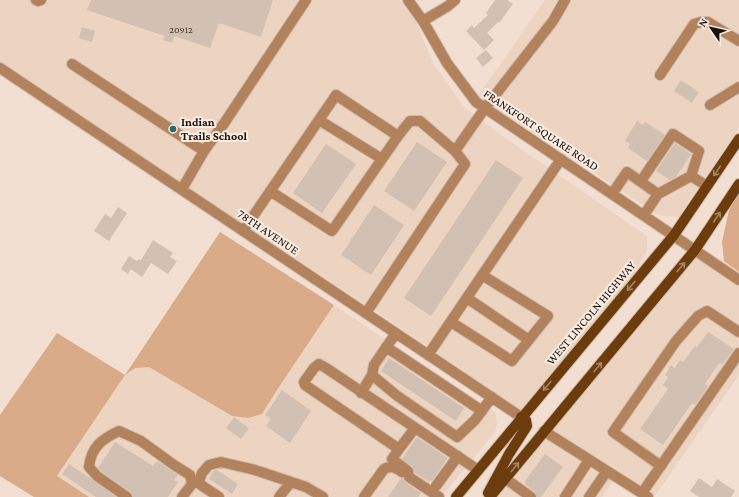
<svg xmlns="http://www.w3.org/2000/svg" width="739" height="497" font-family="'Crimson Pro',serif">
<rect width="100%" height="100%" fill="#f2dfd1"/>
<path fill="#edd4c1" d="M0 0H399L414 17 434 65 465 108 504 137 647 236V250L634 274 520 410 383 316 0 63Z
M545 0H739V128L678 217 658 215 478 96Z
M696 256 739 284V375L654 497 549 431Z
M334 305 496 413 497 424 495 432 441 497H89L57 476 125 375 135 368 149 367 232 416 262 414 279 387Z
M545 435 614 480 602 497H492Z"/>
<path fill="#d9ab88" d="M739 192V272L724 261 722 242 729 210Z
M220 232 334 305 279 387 262 414 248 418 232 416 149 367 135 368 125 375 57 476 89 497H34L0 476V415L57 333 125 375Z"/>
<path fill="#d2c0b2" d="M91 0H273L261 37 219 23 210 48 174 36 172 43 163 40 165 36 87 10Z
M495 0H507L513 4 499 23 498 22 487 33 494 40 484 50 466 31 472 25 474 28 488 15 486 13Z
M82 27 95 31 92 42 79 38Z
M486 50 493 58 483 67 476 58Z
M681 80 699 92 692 103 674 91Z
M637 121 643 125 645 122 665 135 647 161 628 148 630 144 625 141Z
M417 142 447 162 414 211 384 191Z
M675 143 691 154 676 177 670 180 656 171Z
M326 144 356 164 322 213 293 193Z
M496 160 523 178 431 316 404 298Z
M374 205 404 225 371 275 341 255Z
M118 207 127 213 109 241 94 231 105 214 111 218Z
M153 240 173 253 170 257 177 261 168 274 151 263 142 277 131 269 128 274 121 269 129 256 137 261 139 259 141 260Z
M708 332 734 349 722 365 719 363 705 384 708 386 695 405 692 403 663 445 640 429 668 389 663 385 668 377 665 375 671 365 675 368 680 360 683 362 695 346 697 347Z
M389 358 464 408 456 421 381 371Z
M282 390 311 411 290 443 266 426 271 419 265 415Z
M234 417 249 428 241 439 226 428Z
M417 437 448 458 432 481 430 480 429 482 415 473 412 466 402 459Z
M115 442 153 466 157 461 178 475 174 480 178 482 168 497H133L131 492 101 471 98 468Z
M545 454 563 467 541 497H537L535 492 525 484 526 482 525 481Z
M69 464 90 478 116 497H96L62 474Z
M214 470H217L238 484 232 494 209 479Z
M401 478H403L405 482 421 493 418 497H388Z
M699 478 712 487 717 479 735 491 731 497H699L690 491Z"/>
<g fill="none" stroke-linecap="round" stroke-linejoin="round">
<defs>
<path id="minor" d="M36 0 38 1 41 0
M408 0 423 21 447 63 476 102 739 280
M423 21 448 6 455 0
M72 64 204 151
M0 68 521 417
M660 75 694 24 701 22H708L739 41
M710 105 739 87
M382 159 398 136
M641 181 673 134 699 151 691 176
M182 189 204 151 225 122 306 0
M270 191 332 231 382 159 319 120
M612 194 627 172 658 194 644 215
M658 194 691 176 707 186
M243 231 336 95 398 136 410 121H420L455 151 485 108 553 21 565 0
M467 298 529 340
M366 313 465 164 455 151
M451 322 512 361 548 316 482 275
M396 333 374 365 372 375 396 395 457 437 475 420 492 397
M386 347 482 411
M428 355 561 159
M361 393 372 375
M544 431 648 497
M399 449 415 428
M661 466 613 432 676 341 698 316 707 311 739 332
M506 479 531 497
M436 486 458 456
M642 493 739 353
M127 497 97 476 89 467C91 447 102 439 119 431L141 441 174 465 190 475 192 484
M182 497 192 484 197 482
M219 497 201 485 199 481 202 473 209 465 221 462 255 470 306 487 323 497
M279 497 291 482
M364 497 384 469C391 465 396 468 402 472
M439 497 409 477 408 471 392 459 399 449 305 385 304 382 314 368 319 364 326 368 478 470
M565 497 589 460
M589 497 607 471"/>
<path id="major" d="M488 493 509 454 527 426 526 420 521 417
M456 497 674 235 739 139
M490 497 695 250 739 184"/>
</defs>
<use href="#minor" stroke="#cbbaae" stroke-width="12"/>
<use href="#major" stroke="#cbbaae" stroke-width="12"/>
<use href="#minor" stroke="#b2825d" stroke-width="10"/>
<use href="#major" stroke="#6c3c0d" stroke-width="10"/>
</g>
<defs><path id="oneway-shaft" d="M-6 0H5M1.5-3L5.5 0L1.5 3" fill="none" stroke-width="1.6" stroke-linecap="round" stroke-linejoin="round"/></defs>
<g stroke="#a68362">
<use href="#oneway-shaft" transform="translate(717 171) rotate(124)"/>
<use href="#oneway-shaft" transform="translate(717 217) rotate(-56)"/>
<use href="#oneway-shaft" transform="translate(681 267) rotate(-50)"/>
<use href="#oneway-shaft" transform="translate(631 286) rotate(130)"/>
<use href="#oneway-shaft" transform="translate(598 367) rotate(-50)"/>
<use href="#oneway-shaft" transform="translate(547 386) rotate(130)"/>
<use href="#oneway-shaft" transform="translate(515 467) rotate(-51)"/>
</g>
<circle fill="#236c77" stroke="#fcede2" stroke-width="1.5" cx="173" cy="129" r="4"/>
<g text-anchor="middle" dominant-baseline="central" stroke-width="4" stroke-linejoin="round" paint-order="stroke">
<g font-size="10" fill="#473e37">
<text x="181" y="29">20912</text>
</g>
<g font-size="12" font-weight="bold" fill="#19130e" stroke="#fcede2" text-anchor="start">
<text x="181" y="122">Indian<tspan x="181" dy="14">Trails School</tspan></text>
</g>
<g font-size="12" fill="#19130e" stroke="#fcede2">
<text transform="translate(541 130) rotate(34)">FRANKFORT SQUARE ROAD</text>
<text transform="translate(268 232) rotate(34)">78TH AVENUE</text>
<text transform="translate(591 313) rotate(-50)">WEST LINCOLN HIGHWAY</text>
</g>
</g>
<g transform="translate(711 28) rotate(304)" stroke="#fcede2" stroke-width="3" paint-order="stroke">
<path d="M0-3L7 15L0 10L-7 15Z" fill="#19130e"/>
<text y="-6" font-size="11" font-weight="bold" text-anchor="middle" fill="#19130e">N</text>
</g>
</svg>
